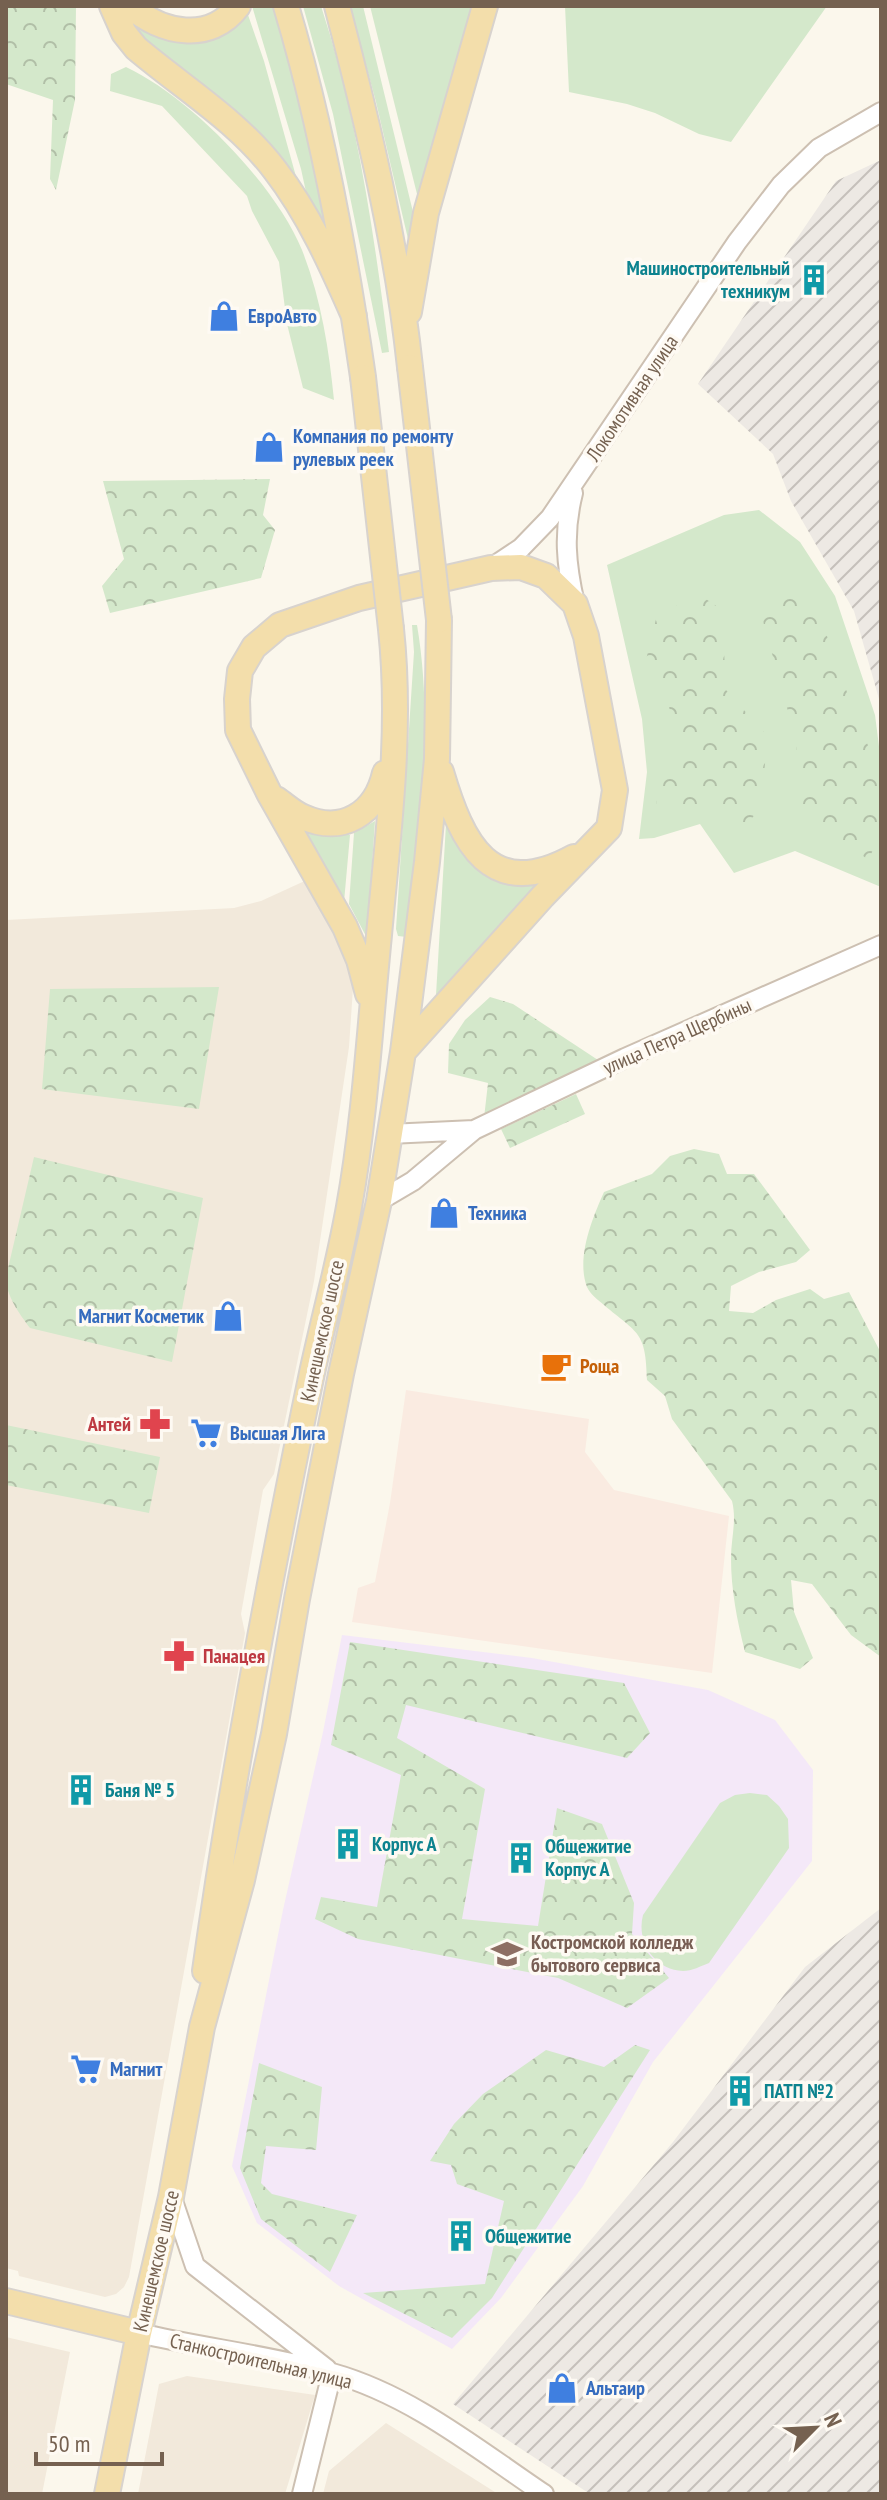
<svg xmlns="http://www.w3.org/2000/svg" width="887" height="2500" font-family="'PT Sans Narrow',sans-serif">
<defs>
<pattern id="industrial-furrows" width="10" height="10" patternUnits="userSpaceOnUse" patternTransform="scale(2)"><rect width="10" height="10" fill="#ede9e4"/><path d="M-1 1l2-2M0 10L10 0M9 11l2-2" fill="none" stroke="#c5c0bb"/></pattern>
<pattern id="forest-crowns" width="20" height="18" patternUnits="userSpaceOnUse" patternTransform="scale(2)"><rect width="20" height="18" fill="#d4e8cb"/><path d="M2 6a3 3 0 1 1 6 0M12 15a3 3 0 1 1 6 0" fill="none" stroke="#b1bfa7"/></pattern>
</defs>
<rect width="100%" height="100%" fill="#fbf7ec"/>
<path fill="#f2e9db" d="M309 879 344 949 351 970 353 988 349 1047 314 1281 274 1474 263 1490 241 1614 245 1633 129 2277 124 2287 116 2294 105 2297 19 2276 18 2271 6 2268V920L234 908 261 901Z
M6 2337 70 2352 42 2494H6Z
M187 2376 315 2395 285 2494H138L159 2384Z
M386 2423 498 2494H323L329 2471Z"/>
<path fill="#faebe1" d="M406 1390 589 1419 585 1452 614 1490 729 1516 712 1673 352 1622 358 1588 375 1582 390 1503Z"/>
<path fill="url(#industrial-furrows)" d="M881 160V706L854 611 791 501 773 454 698 384 836 181Z
M881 1908V2494H590L453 2404 673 2142 805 1967Z"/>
<path fill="#f4e8f8" d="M342 1635 532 1658 708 1690 775 1720 813 1770 812 1861 653 2062 583 2186 501 2298 452 2349 339 2286 257 2223 232 2166 283 1910 323 1732Z"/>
<path fill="#d4e8cb" d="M252 6H276L292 61 333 237 308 201 301 169Z
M303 6H321C358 119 374 234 389 352L382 353 333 114Z
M350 6H363L413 212 408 239 376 102Z
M370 6H474L418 198Z
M565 6H827L731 142 699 134 655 113 627 104 569 92Z
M247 12 264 61 300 191 151 49 134 25 137 22 156 33Z
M126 67C190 97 275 184 302 250 321 298 329 349 334 400L303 388 287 324 279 262 252 211 247 196 162 106 110 91 111 74Z
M759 510 800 542 835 596 875 715 881 762V887L795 851 734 873 700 824 654 838 639 839 647 772 642 719 607 565 724 515Z
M412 625H417C434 725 419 830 411 930L407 937 398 936 396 929 414 652Z
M375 821 367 938 349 904 354 833Z
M446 824 459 847 520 885 543 887 436 995Z
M301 827 323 835H350L344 902Z
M750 1793 767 1795 779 1806 788 1819 789 1848 709 1963C701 1966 692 1971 683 1971 654 1970 636 1941 643 1915L720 1803 735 1795Z"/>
<path fill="url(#forest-crowns)" d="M6 6H76L75 100 56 190 50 179 53 100 6 84Z
M270 479 263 515 275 530 261 578 110 613 102 586 124 559 103 481Z
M784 592 818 611 853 709 881 777V828L869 860 802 815 796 740 758 603Z
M700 595 722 610 726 690 768 737 760 808 741 832 701 806 658 813 654 780 680 758 667 697 646 660 657 615Z
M219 987 199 1109 42 1089 50 989Z
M490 997 513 1004 598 1060 484 1118 488 1083 448 1073 449 1044 465 1020Z
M576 1094 585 1114 510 1148 501 1129Z
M694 1149 719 1154 727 1174H754L810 1250 796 1262 759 1272 731 1286 729 1311 753 1313 776 1300 810 1289 824 1299 849 1292 881 1353V1657L851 1635 812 1584 791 1580 794 1612 813 1658 800 1669 745 1652C737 1620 731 1590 731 1558 731 1538 737 1521 732 1501L672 1419 665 1396 647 1380C646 1331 638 1334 604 1305 598 1300 590 1294 587 1287 576 1258 592 1219 604 1192L652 1174 670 1156Z
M34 1157 203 1198 172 1362 30 1328C19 1313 6 1296 6 1277Z
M6 1425 160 1457 149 1513 6 1485Z
M350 1642 624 1683 650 1733 627 1758 406 1705 397 1738 485 1789 462 1919 538 1926 557 1808 602 1824 634 1903 632 1934 669 1978 627 2008 558 1978 358 1939 315 1919 321 1897 377 1907 401 1775 331 1745Z
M635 2045 650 2050 492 2298 452 2338 363 2293 485 2284 504 2201 457 2184 451 2165 430 2161 454 2124 483 2094 546 2050 604 2067Z
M259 2063 322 2087 316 2150 266 2146 261 2183 272 2194 357 2215 330 2272 261 2219 240 2168Z"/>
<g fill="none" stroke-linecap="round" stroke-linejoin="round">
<defs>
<path id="minor" d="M573 493C563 533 566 564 575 604
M491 568 521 548 550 518 737 242 781 185 819 148 881 112
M389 1134 474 1130
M379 1201 413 1181 474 1130 625 1058 881 945
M172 2198 195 2266 327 2369
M139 2333C202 2348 270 2355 332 2373 411 2395 477 2449 544 2494
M302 2494 332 2373"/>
<path id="major" d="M112 6 124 33 136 48C182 87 238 121 275 170 309 214 332 266 354 316
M130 6C161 33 210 44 238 6
M286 6C322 126 345 252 363 377
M337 6C368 124 397 245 410 367
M409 312 426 213 485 6
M441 772C462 843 490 903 574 857
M276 799C285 805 293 813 303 817 343 835 376 813 385 773
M368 994 359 960 345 927 269 793 238 730 237 699 240 671 254 647 280 625 359 598 491 568 521 567 546 576 575 604 586 636 615 790 609 828 543 896 403 1052
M205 1971C233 1771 271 1571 312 1373 324 1318 339 1263 349 1207 365 1118 370 1025 379 935 388 834 402 731 391 629
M6 2301 139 2333
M107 2494 139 2333 171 2197 202 2027 242 1880 274 1734 297 1599 341 1374 379 1201 403 1052 427 862 437 759 439 620"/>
</defs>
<use href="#minor" stroke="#cdc0b2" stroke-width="22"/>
<use href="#major" stroke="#d8d3ce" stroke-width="28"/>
<use href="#minor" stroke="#fff" stroke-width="18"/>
<use href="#major" stroke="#f3deab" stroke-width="24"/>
<defs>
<path id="major-bridge" d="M410 367 439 620
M363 377 391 629"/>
</defs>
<use href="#major-bridge" stroke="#d8d3ce" stroke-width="28" stroke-linecap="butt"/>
<use href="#major-bridge" stroke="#f3deab" stroke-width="24"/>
</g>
<defs>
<symbol id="building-bare" viewBox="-9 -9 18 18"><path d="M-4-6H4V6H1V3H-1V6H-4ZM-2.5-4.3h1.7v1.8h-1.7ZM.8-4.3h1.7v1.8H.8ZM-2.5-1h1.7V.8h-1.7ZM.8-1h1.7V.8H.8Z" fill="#0f9aa8" stroke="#fefaf3" stroke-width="2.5" paint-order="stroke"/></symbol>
<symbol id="shop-bare" viewBox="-9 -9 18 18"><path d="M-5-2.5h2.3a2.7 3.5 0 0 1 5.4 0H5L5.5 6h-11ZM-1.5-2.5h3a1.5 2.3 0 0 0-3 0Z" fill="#3f7fe0" stroke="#fefaf3" stroke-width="2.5" paint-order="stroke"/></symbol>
<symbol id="cafe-bare" viewBox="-9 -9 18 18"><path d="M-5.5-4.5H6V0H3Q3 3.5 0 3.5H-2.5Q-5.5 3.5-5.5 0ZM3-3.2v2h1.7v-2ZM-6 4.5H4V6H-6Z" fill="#e8710a" stroke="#fefaf3" stroke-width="2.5" paint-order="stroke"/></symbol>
<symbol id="pharmacy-bare" viewBox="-9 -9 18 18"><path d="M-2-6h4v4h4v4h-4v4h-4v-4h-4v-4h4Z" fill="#e0444e" stroke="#fefaf3" stroke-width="2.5" paint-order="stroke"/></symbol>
<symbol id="supermarket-bare" viewBox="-9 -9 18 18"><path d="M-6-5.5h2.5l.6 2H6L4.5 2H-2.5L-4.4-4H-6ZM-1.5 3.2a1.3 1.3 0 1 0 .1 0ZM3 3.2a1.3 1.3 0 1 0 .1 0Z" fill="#3f7fe0" stroke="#fefaf3" stroke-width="2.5" paint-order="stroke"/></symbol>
<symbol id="university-bare" viewBox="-9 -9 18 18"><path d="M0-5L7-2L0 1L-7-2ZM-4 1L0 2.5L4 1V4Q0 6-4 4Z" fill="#8d6e63" stroke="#fefaf3" stroke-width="2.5" paint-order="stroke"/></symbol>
</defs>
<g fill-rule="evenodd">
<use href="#building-bare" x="792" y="258" width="44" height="44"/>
<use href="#shop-bare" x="202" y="294" width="44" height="44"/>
<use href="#shop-bare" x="247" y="425" width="44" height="44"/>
<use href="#shop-bare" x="422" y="1191" width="44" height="44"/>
<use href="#shop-bare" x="206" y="1294" width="44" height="44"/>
<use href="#cafe-bare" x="534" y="1344" width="44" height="44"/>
<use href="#pharmacy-bare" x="133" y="1402" width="44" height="44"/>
<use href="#supermarket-bare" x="184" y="1411" width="44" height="44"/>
<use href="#pharmacy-bare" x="157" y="1634" width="44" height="44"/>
<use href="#building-bare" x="59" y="1768" width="44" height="44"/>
<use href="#building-bare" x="326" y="1822" width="44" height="44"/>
<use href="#building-bare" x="499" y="1836" width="44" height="44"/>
<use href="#university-bare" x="485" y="1932" width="44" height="44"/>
<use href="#supermarket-bare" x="64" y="2047" width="44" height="44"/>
<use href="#building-bare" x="718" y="2069" width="44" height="44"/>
<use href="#building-bare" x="439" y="2214" width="44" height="44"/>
<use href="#shop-bare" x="540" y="2366" width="44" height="44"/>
</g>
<g text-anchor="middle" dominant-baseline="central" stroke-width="7" stroke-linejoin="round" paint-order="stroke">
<g font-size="20" font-weight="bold" fill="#0d838f" stroke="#fefaf3" text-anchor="start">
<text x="790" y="268" text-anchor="end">Машиностроительный<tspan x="790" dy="23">техникум</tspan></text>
<text x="105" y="1790">Баня № 5</text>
<text x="372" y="1844">Корпус А</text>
<text x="545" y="1846">Общежитие<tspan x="545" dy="23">Корпус А</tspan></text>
<text x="764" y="2091">ПАТП №2</text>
<text x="485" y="2236">Общежитие</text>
</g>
<g font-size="20" font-weight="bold" fill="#366cbe" stroke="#fefaf3" text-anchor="start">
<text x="248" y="316">ЕвроАвто</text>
<text x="293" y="436">Компания по ремонту<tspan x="293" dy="23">рулевых реек</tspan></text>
<text x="468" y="1213">Техника</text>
<text x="204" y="1316" text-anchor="end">Магнит Косметик</text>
<text x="230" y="1433">Высшая Лига</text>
<text x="110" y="2069">Магнит</text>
<text x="586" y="2388">Альтаир</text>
</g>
<g font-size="20" fill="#756150" stroke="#fefaf3">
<text transform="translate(632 398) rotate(-56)">Локомотивная улица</text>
<text transform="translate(677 1036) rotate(-24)">улица Петра Щербины</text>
<text transform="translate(322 1331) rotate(-78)">Кинешемское шоссе</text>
<text transform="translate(156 2261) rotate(-77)">Кинешемское шоссе</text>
<text transform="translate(261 2361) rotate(13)">Станкостроительная улица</text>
</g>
<g font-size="20" font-weight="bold" fill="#c56008" stroke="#fefaf3" text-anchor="start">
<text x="580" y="1366">Роща</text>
</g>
<g font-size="20" font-weight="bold" fill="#be3a42" stroke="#fefaf3" text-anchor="end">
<text x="131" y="1424">Антей</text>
<text x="203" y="1656" text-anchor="start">Панацея</text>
</g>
<g font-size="20" font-weight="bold" fill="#785e54" stroke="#fefaf3" text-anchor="start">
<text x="531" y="1942">Костромской колледж<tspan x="531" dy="23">бытового сервиса</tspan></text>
</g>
</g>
<rect width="887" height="2500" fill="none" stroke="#756150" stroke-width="16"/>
<g transform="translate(815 2428) rotate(66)" stroke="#fefaf3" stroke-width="6" paint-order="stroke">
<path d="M0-6L14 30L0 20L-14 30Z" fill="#756150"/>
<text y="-12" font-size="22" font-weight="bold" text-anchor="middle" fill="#756150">N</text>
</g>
<path d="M36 2452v12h126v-12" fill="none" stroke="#756150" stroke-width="4"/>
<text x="48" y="2452" font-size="24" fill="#756150" stroke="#fefaf3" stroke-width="6" paint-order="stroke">50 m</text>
</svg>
